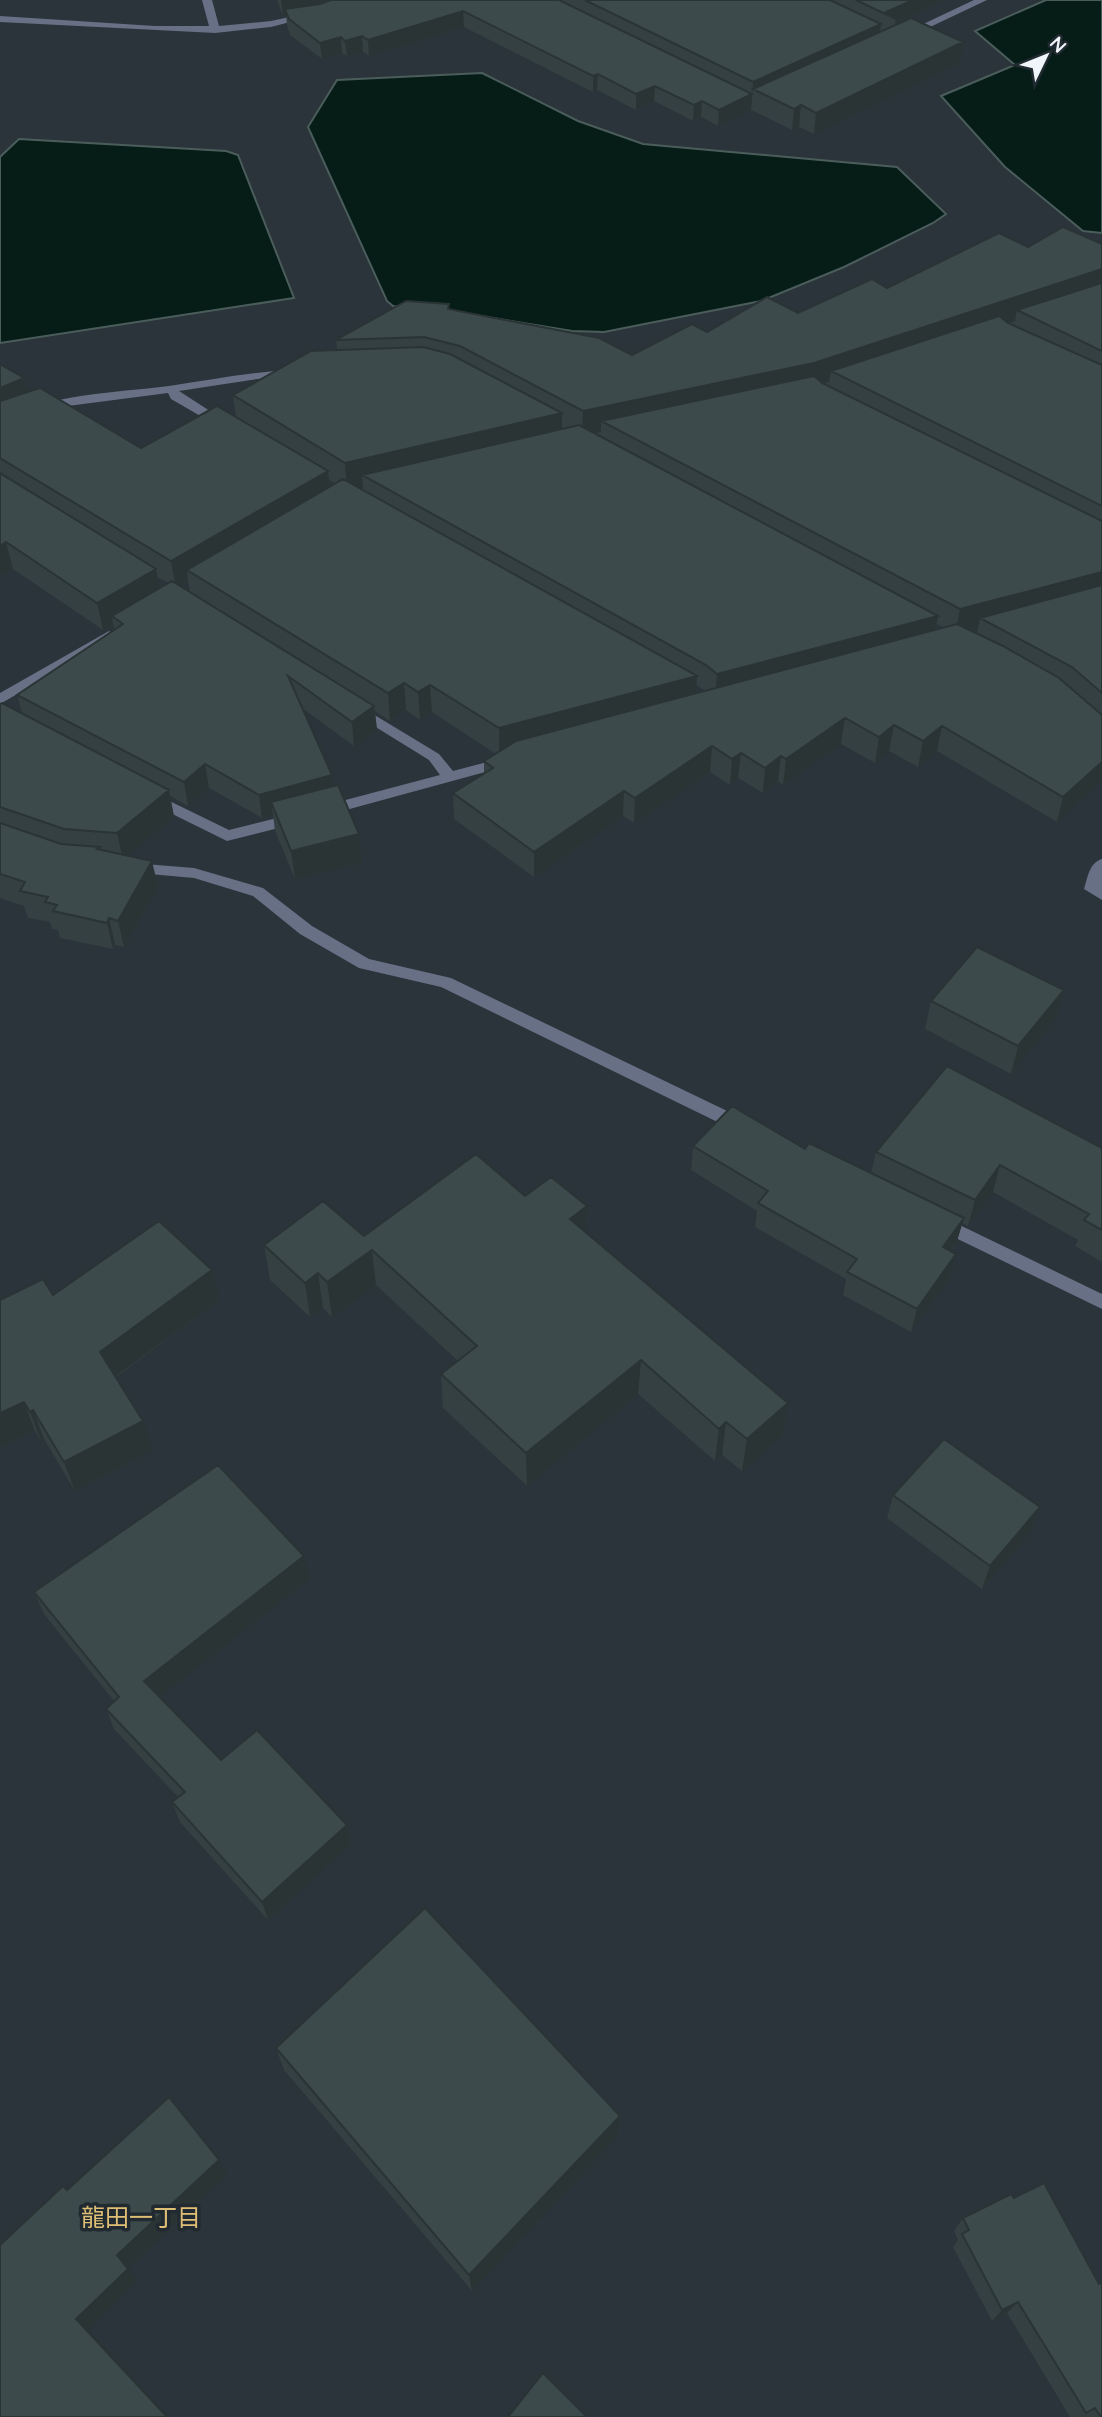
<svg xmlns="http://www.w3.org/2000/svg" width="1102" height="2417" font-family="Quicksand,'Noto Sans JP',sans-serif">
<rect width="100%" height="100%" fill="#2a343a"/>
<path fill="#051c17" stroke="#4b5d5b" stroke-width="2" d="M1046 0H1102V233L1083 231 1005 167 941 96 1015 65 975 31Z
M482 73 578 121 643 144 897 167 946 214 933 223 844 267 761 301 604 332 572 331 445 310 393 306 387 301 308 127 337 80Z
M19 139 226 151 238 155 294 298 0 343V157Z"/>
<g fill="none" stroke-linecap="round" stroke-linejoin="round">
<path fill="#687086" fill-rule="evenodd" d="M202 0H212L219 26 271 21 308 13 313 16 271 27 215 33 0 22V16L155 26H209Z
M974 0H987L909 37 900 35Z
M292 370 296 371V377L257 379 179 391 227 422 229 425 223 429 171 399 168 393 60 407 0 428V419C52 394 112 393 169 386 210 380 250 372 292 370Z
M109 631 116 635 114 638 0 704V693Z
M358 705 439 754 453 771 506 757 513 762 511 765 324 816 319 815 317 811 319 807 440 775 429 760 353 713 351 710Z
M151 792 229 830 297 813 305 818 302 822 227 841 146 801 144 797 146 793Z
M1102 859V900L1084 889C1088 877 1089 863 1102 859Z
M132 863 194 868 263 888 312 926 369 959 451 978 750 1122 752 1127 750 1132H738L441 987 359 968 300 934 253 896 194 878 127 872 124 868Z
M939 1215 1102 1294V1309L933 1227 930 1222 933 1217Z"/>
</g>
<path fill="#344041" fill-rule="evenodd" d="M277 0H944L895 23V25L960 63 814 134 799 127 792 130 751 110 752 98H751V110L718 126 701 117 693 121 654 101 636 110 597 90 593 92 464 27 369 56 363 52 347 56 342 53 322 59 290 35 287 25 286 15 283 16Z
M1102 244V781L1057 822 937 751 918 767 889 751 875 763 841 744 783 785 778 781 763 793 738 778 730 785 710 772 634 823 623 816 534 877 454 819 453 793 484 773V761L496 754 432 712 420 720 406 710 390 721 375 711 377 730 354 746 302 708 332 775 333 786 359 834 362 863 295 879 275 831 273 815 262 818 209 788 188 806 170 796 174 817 127 856 158 887 124 947 115 945 113 949 60 938 58 930 52 929 50 922 28 918 24 906 0 898V704L22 713 17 695 115 630 113 624 103 630 13 569 0 576V364L24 378 27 393 141 448 236 416 233 395 337 350 336 340 449 309 632 355 707 332 798 313 1028 247ZM329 480 335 483 330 486ZM157 577 167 582 168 583 160 588ZM188 581 190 593 180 586ZM937 624 943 628 936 630ZM978 628 977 633 970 630ZM696 685 704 690 706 691 696 694Z
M1064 990 1056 1018 1011 1074 925 1029 931 1001Z
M693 1146 805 1149 871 1173 876 1152 1102 1148V1262L1075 1246 1078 1240 993 1192 968 1226 962 1223 957 1241 951 1251 956 1254 950 1277 911 1332 843 1295 846 1279 755 1227 757 1211 691 1170Z
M525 1196 587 1206 586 1233 788 1403 782 1436 742 1471 722 1455 715 1461 638 1394 527 1486 443 1408 441 1374 458 1361 376 1285 332 1317 323 1308 310 1317 270 1280 264 1245 364 1236Z
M53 1295 219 1300 116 1377 152 1450 75 1491 44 1439 41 1441 35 1431 0 1447V1300Z
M893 1495 1040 1507 1031 1531 982 1589 887 1518Z
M309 1579 159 1697 221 1760 347 1825 351 1844 268 1920 180 1822 172 1802 178 1797 114 1729 106 1709 114 1701 44 1614 34 1592Z
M276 2048 620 2116 618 2136 472 2291 284 2070Z
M1014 2198 1099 2284 1102 2417H1070L1007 2313 992 2321 953 2247 958 2240 954 2231 963 2218Z"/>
<path fill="#2b3435" d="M281 0H350L285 9 286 15 283 16Z
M913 0H944L895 23 896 19 886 12Z
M463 11 464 27 369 56 368 40Z
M881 24 879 40 753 89 752 98 753 82Z
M362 36 363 52 347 56 345 41Z
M341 37 342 53 322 59 320 43Z
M963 42 960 63 814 134 816 113Z
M598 74 597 90 593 92V76Z
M655 86 654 101 636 110V94Z
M752 94 751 110 718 126 719 110Z
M702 101 701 117 693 121 694 105Z
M801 105 799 127 792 130 794 109Z
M1102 269V289L1017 310 1015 321 844 378 831 371 829 382 811 388 601 421V432L582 436 583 411Z
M24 378 30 405 0 417V388Z
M562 413V441L362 475 363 488 347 491 345 463Z
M328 471 331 498 187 570 188 581 176 588 171 561Z
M6 542 13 569 0 576V546Z
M156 569 161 596 112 616 113 624 103 630 97 603Z
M1102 572V596L980 618 978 628 955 634 960 609Z
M938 616 934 640 715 698 717 674Z
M697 676 695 704 499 756V728Z
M404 683 406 710 390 721 388 693Z
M430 685 432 712 420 720 418 692Z
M374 706 377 730 354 746 352 722Z
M845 718 841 744 783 785 786 759Z
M894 725 889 751 875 763 879 737Z
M942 726 937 751 918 767 923 741Z
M712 746 710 772 634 823 635 798Z
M741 753 738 778 730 785 732 759Z
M781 756 778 781 763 793 765 768Z
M1102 762V781L1057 822 1063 797Z
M205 764 209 788 188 806 184 782Z
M332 775 335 799 271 802 273 815 262 818 259 795Z
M169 790 174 817 123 860 117 833Z
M624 791 623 816 534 877V852Z
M359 834 362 863 295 879 291 851Z
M152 861 158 887 124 947 118 921Z
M109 918 115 945 113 949 107 923Z
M1064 990 1056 1018 1011 1074 1018 1046Z
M1000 1165 993 1192 968 1226 975 1200Z
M587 1206 586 1242 570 1219Z
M964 1218 957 1241 937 1270 943 1247Z
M372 1250 376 1285 332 1317 327 1282Z
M956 1254 950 1277 911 1332 917 1309Z
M212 1270 219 1300 109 1381 100 1352Z
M318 1273 323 1308 310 1317 305 1283Z
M641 1360 638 1394 527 1486 526 1453Z
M24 1402 35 1431 0 1447V1413Z
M788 1403 782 1436 742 1471 747 1439Z
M33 1410 44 1439 41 1441 30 1412Z
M143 1421 152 1450 75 1491 64 1462Z
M726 1422 722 1455 715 1461 719 1429Z
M1040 1507 1031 1531 982 1589 990 1566Z
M304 1556 309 1579 152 1703 144 1681Z
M347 1825 351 1844 268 1920 262 1902Z
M620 2116 618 2136 472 2291 469 2275Z
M219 2160 227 2175 128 2268 138 2281 88 2330 169 2417H167L76 2319 117 2255Z
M1018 2302 1007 2313 992 2321 1002 2310Z"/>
<path fill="#3d4a4c" stroke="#2b3435" stroke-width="2" d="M331 0H559L752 94 719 110 702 101 694 105 655 86 636 94 598 74 593 76 463 11 368 40 362 36 345 41 341 37 320 43 289 19 285 9 320 4Z
M585 0H830L881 24 753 82Z
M856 0H913L886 12 896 19Z
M911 18 963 42 816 113 801 105 794 109 753 89Z
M1063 227 1102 244V269L814 363 583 411 460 346 424 337 336 340 406 301 449 304 448 309 599 338 632 355 692 324 707 332 767 297 798 313 872 279 887 288 999 233 1028 247Z
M1102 283V351L1017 310Z
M999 316 1008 323 1102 365V506L831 371Z
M423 347 450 354 562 413 345 463 233 395 311 351Z
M0 364 24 378 0 388Z
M814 376 822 383 1102 521V572L960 609 601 421Z
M40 388 141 448 217 406 328 471 171 561 0 458V401Z
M579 425 938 616 717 674 706 665 362 475Z
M0 473 156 569 97 603 6 542 0 546Z
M343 479 697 676 499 728 430 685 418 692 404 683 388 693 187 570Z
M172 581 374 706 352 722 288 676 332 775 259 795 205 764 184 782 17 695 123 624 112 616Z
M1102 585V693L1072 667 980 618Z
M957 624 1003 646 1059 678 1102 715V762L1063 797 942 726 923 741 894 725 879 737 845 718 786 759 781 756 765 768 741 753 732 759 712 746 635 798 624 791 534 852 453 793 493 768 484 761 516 741Z
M2 703 169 790 117 833 64 829 0 807V704Z
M338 785 359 834 291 851 271 802Z
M0 823 61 844 100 847 97 849 152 861 118 921 109 918 107 923 53 911 57 905 45 902 48 897 20 891 25 882 0 874Z
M977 947 1064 990 1018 1046 931 1001Z
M947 1066 1102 1148V1230L1084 1220 1089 1214 1000 1165 975 1200 876 1152Z
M732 1106 805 1149 809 1143 964 1218 943 1247 956 1254 917 1309 847 1272 857 1259 758 1203 768 1191 693 1146Z
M476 1154 525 1196 551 1177 587 1206 570 1219 788 1403 747 1439 726 1422 719 1429 641 1360 526 1453 441 1374 477 1346 372 1250 327 1282 318 1273 305 1283 264 1245 323 1201 364 1236Z
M159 1221 212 1270 100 1352 143 1421 64 1462 33 1410 30 1412 24 1402 0 1413V1300L43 1279 53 1295Z
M944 1439 1040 1507 990 1566 893 1495Z
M218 1465 304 1556 144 1681 221 1760 257 1730 347 1825 262 1902 172 1802 185 1792 106 1709 119 1697 34 1592Z
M425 1908 620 2116 469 2275 276 2048Z
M169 2097 219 2160 117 2255 128 2269 76 2319 167 2417H0V2245L63 2186 67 2190Z
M1044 2183 1099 2284 1102 2282V2417H1101L1095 2408 1086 2413 1018 2302 1002 2310 962 2234 969 2230 963 2218 1011 2194 1014 2198Z
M543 2373 587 2417H508Z"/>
<g text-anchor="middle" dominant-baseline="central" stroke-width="7" stroke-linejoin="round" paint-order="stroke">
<g font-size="24" fill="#dfbe75" stroke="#202a30">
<text x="141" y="2217">龍田一丁目</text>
</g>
</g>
<g transform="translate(1046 56) rotate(47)" stroke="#202a30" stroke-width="5" paint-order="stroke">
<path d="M0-5L12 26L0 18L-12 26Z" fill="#eff5f9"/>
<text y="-10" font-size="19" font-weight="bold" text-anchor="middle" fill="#eff5f9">N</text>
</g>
</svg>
